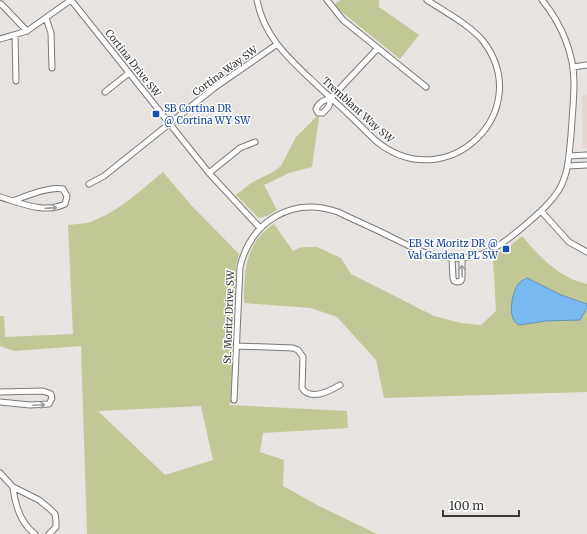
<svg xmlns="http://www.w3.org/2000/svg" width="587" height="534" font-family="Merriweather,serif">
<rect width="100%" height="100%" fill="#e7e3e0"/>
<path fill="#e3d7d0" d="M587 95V148H582V96Z"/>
<path fill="#c1c795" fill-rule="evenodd" d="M341 0H379V7L419 35 400 59 338 9 335 4Z
M317 116 319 117 312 167 289 173 264 185 277 210 267 216 259 218 236 195 251 183 273 172 281 166 296 137Z
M163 172 191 205 239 254 236 266 231 401 229 405 347 411 348 428 263 433 260 452 284 460 283 486 319 506 377 534H87L81 346 14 351 0 346V316H4L5 337 73 334 68 225C74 224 81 224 87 223 116 214 140 191 163 172ZM201 406 213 460 165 475 98 411Z
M274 224 293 251 299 248 305 247H317L341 258 351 274 434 316 461 323 481 325 496 311 493 259 494 255 506 249 522 236C540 257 559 278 587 284V392L384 398 376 360 337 317 311 308 244 303C244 272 245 242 274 224Z"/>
<path fill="#78b9f1" stroke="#6592b9" d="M527 278 561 295 587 304V308L580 320 546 321 519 325C516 323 514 322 513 318 509 310 513 290 519 283 521 281 525 279 527 278Z"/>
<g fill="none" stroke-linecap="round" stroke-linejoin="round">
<defs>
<path id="minor" d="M257 0C264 39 293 62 320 88 339 105 358 123 376 141 447 199 537 111 483 41 470 25 445 12 427 0
M327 0 343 20 426 87
M1 4 6 9 27 31
M46 18 51 33 52 68
M15 35 16 81
M0 39 27 31 71 0 209 173 260 228
M573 67 587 65
M105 92 129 73
M331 98 378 48
M331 98 329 106 323 113H318L316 109C319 102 324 100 331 98Z
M569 156 587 155
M568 166 587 165
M209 173 240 148 255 142
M89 184 104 176 214 88 276 45
M0 197C21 203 44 214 65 204L67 196 63 189C50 186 26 196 13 201
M541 211 569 242 587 252
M452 258 453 278 454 281 457 282 461 281 462 278V258
M237 346 293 348 298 350 303 357 302 388C310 401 330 391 340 385
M0 392 43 391 51 394 52 398 49 404 30 405 0 402
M234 400 240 267C251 221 292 196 338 212 354 220 371 227 387 235 411 247 434 260 462 258 484 257 501 245 518 231 533 218 550 205 560 188 569 171 569 153 571 135 572 118 574 100 574 83 574 53 561 23 542 0
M0 473 13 487 39 500 50 509 55 514 56 521V527L49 534
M13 487C15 505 20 523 35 534"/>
</defs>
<use href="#minor" stroke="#7d7977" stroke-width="7"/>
<use href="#minor" stroke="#fff" stroke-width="5"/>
</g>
<defs><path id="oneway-shaft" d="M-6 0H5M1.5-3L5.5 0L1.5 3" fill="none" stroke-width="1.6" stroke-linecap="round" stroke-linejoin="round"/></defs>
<g stroke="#9c9c9b">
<use href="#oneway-shaft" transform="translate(51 208) rotate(-4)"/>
<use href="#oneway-shaft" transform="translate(462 271) rotate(-92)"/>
<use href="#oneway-shaft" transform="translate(39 405) rotate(-3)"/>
</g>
<g fill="#1a4fb4" stroke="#fff" stroke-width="1.5">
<rect x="152" y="110" width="8" height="8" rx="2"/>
<rect x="502" y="245" width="8" height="8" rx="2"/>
</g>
<g text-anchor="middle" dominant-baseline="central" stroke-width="3" stroke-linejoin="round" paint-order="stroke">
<g font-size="10" fill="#393837" stroke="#fff">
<text transform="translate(133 63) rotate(52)">Cortina Drive SW</text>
<text transform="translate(225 71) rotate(-36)">Cortina Way SW</text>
<text transform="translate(358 110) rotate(42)">Tremblant Way SW</text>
<text transform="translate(229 317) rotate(-88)">St. Moritz Drive SW</text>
</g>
<g font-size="10" fill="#164399" stroke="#fff" text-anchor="start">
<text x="164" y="108">SB Cortina DR<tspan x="164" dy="12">@ Cortina WY SW</tspan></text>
<text x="498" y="243" text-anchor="end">EB St Moritz DR @<tspan x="498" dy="12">Val Gardena PL SW</tspan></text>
</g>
</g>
<path d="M443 510v6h76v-6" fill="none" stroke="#393837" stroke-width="2"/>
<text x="449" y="510" font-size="12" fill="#393837" stroke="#ffffff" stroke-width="3" paint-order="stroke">100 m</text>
</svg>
